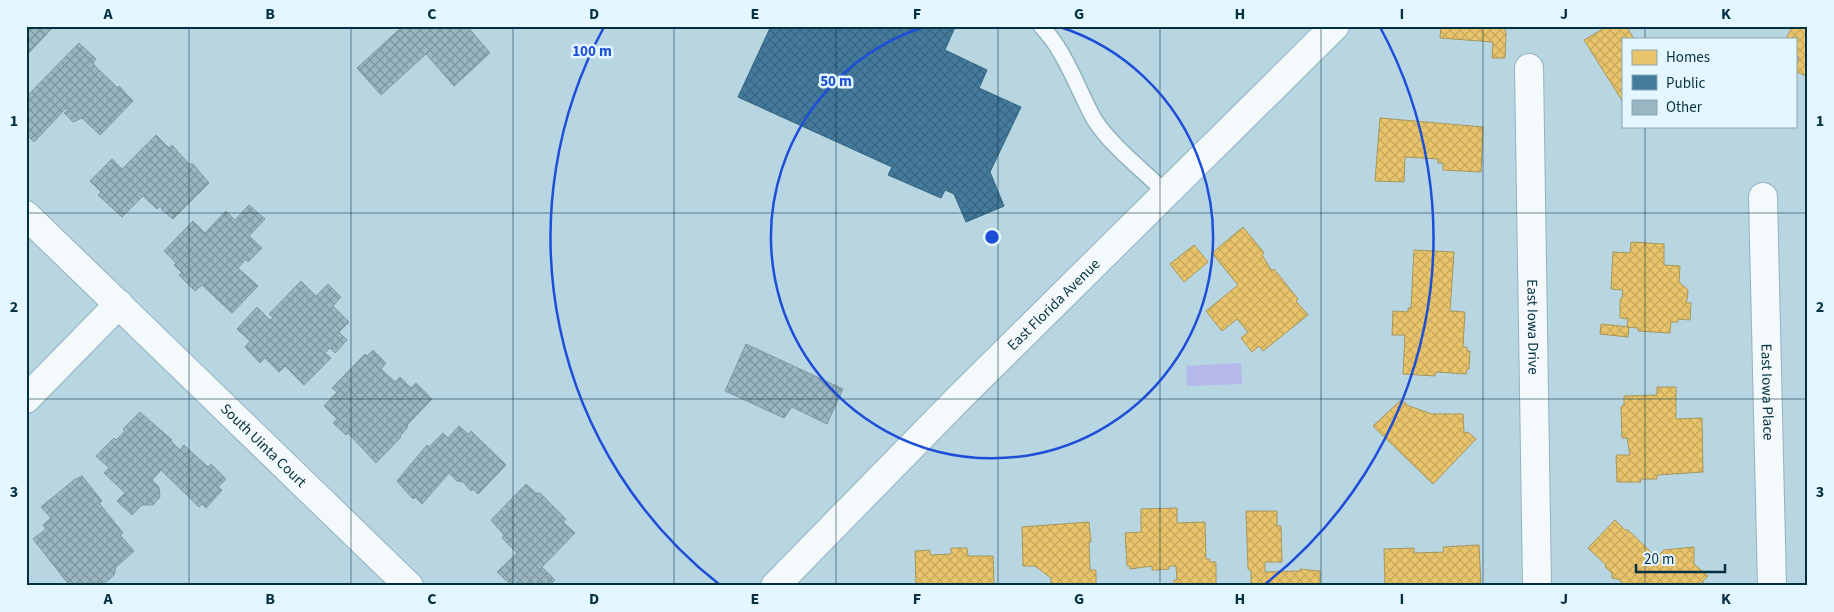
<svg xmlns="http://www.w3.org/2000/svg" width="1834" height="612" font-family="'Source Sans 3',sans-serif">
<defs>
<pattern id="homes-cross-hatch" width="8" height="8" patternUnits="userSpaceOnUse" patternTransform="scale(1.25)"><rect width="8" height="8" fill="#e9c46a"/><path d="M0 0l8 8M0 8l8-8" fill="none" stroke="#c6a95d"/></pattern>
<pattern id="public-cross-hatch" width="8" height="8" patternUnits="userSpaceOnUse" patternTransform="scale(1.25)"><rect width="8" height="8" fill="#457b9d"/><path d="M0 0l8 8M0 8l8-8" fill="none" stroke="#376582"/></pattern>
<pattern id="building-cross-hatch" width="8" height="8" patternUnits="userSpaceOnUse" patternTransform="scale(1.25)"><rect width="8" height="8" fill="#99b6c2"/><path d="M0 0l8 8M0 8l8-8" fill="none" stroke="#7b959f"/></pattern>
</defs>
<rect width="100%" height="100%" fill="#b8d5e2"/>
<path fill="#b4b8ea" d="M1241 363 1242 384 1187 386 1186 366Z"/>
<path fill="url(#homes-cross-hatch)" stroke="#a4985e" d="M1441 26H1503L1506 32 1505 58H1492L1493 42 1440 38Z
M1608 26H1626L1634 39H1623V102L1584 40Z
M1796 26H1808V77L1795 71 1799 57 1795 56V39H1786L1791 29Z
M1380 118 1483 127 1481 172 1443 170V163H1438V159L1405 157 1404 182 1375 181Z
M1243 227 1264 253 1262 255 1272 271 1274 269 1298 299 1296 301 1308 315 1263 351 1259 346 1252 352 1241 338 1248 332 1237 319 1222 331 1206 311 1238 285 1212 253Z
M1631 242 1664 244V265L1680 266 1679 282 1688 290 1687 300 1685 302 1691 303 1690 320 1678 319V322H1671L1670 333 1638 331V328L1627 327 1628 319 1620 318V299H1622L1623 290 1611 289 1613 252 1630 253Z
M1194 245 1208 262 1184 282 1170 264Z
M1414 250 1454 252 1450 311 1465 312 1463 347H1467V351H1470L1469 369H1467L1466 374 1436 372 1435 376 1403 374 1405 335H1392L1393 311 1408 312V308H1411Z
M1601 324 1629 327 1628 337 1600 334Z
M1657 387H1676V419L1702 418 1703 472 1657 475V479H1640L1641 482H1617L1616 455H1630L1627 438H1622L1621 407 1624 404V396L1657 395Z
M1401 400 1409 406 1432 414H1463L1464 433 1468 432 1476 439 1433 484 1373 426Z
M1177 508V523L1205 522 1206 559H1210V562H1216V586H1174V580H1177L1176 566H1169V569L1156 570H1152V566L1130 569V566H1127L1125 533 1141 532V509Z
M1246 511H1277V526H1281L1282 562H1265V572L1300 571V569L1320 571V586H1243L1251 585V571L1248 569Z
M1615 520 1626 531 1627 529 1653 554 1654 552 1658 556 1664 550 1694 547V564L1708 576 1703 581V586H1626L1618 579 1612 578V573L1605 567 1606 565 1588 548Z
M1089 522 1091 542H1089L1090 570H1096V586H1051V578L1035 566H1023L1022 527Z
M1479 545 1481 586H1385L1384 549 1414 548V553L1444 552 1443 547Z
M951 548H967L968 556H993L994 586H916L915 551 930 550V555L951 554Z"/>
<path fill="url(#public-cross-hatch)" stroke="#326581" d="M771 26 955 27 945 50 987 70 979 88 1021 107 990 172 1004 206 966 222 954 194 945 190 941 198 888 175 892 167 738 97Z"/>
<path fill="url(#building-cross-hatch)" stroke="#7e9aa6" d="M26 26H54L26 56Z
M403 26H467L490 53 454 86 426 54 381 95 357 68Z
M79 43 96 59 93 63 96 67 118 88 119 86 133 101 100 135 82 118 73 122 64 113 68 110 66 108 34 142 26 134V97Z
M156 135 169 148 172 145 189 164H193L209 183 173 219 161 209 162 208 160 206 157 209 143 196 122 217 98 195 101 192 90 181 112 159 122 169Z
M249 205 265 219 249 236 262 248 248 262 246 259 238 268 258 286 232 313 202 285 195 291 179 275 182 273 174 265 176 263 164 251 193 221 205 233 226 211 235 220Z
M301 281 316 296 328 284 341 297 333 306 349 322 339 332 347 340 335 353 330 348 325 353 331 358 304 385 285 366 279 372 265 358 260 363 245 347 250 341 237 329 257 307 270 320 273 317 269 314Z
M746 344 843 389 827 424 792 407 784 418 725 391Z
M373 350 386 363 381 369 395 382 400 377 411 388 416 383 432 399 407 425 408 427 400 436 401 437 376 463 348 433 346 435 333 423 337 419 324 406 337 392 332 388 365 354 367 356Z
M140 412 172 440 171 441 180 450 184 445 208 467 211 464 226 479 218 487 222 490 206 508 202 504 199 507 161 470 152 480 159 487 160 497 153 505H142L132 515 117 501 125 493 104 473 109 468 96 456 114 438 116 440 125 431 123 429Z
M459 426 468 434 471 431 506 465 478 494 473 489 471 491 463 482 457 481 449 473 422 504 415 497 413 499 397 481 427 445 429 447 443 433 448 438Z
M82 476 102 501 99 503 123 533 120 535 134 551 116 567 114 575 104 584 97 585 94 582 89 586H70L33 539 46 529 43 525 51 518 41 507 74 480Z
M526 484 536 493H540L566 519 563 522 575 533 542 567 555 580 549 586H512L497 572 517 553 502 538 504 535 491 520Z"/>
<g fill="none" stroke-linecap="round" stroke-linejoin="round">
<defs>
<path id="lane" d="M1041 26C1066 52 1077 88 1094 119 1110 145 1144 171 1166 193"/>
<g id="street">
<path id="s1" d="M1529 68 1537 586"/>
<path id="s2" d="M1763 197 1772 586"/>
<path id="s3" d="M26 215 409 586"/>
<path d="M26 399 119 304"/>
</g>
<g id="secondary">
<path id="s4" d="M775 586 961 396 1335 26"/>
</g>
</defs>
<use href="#lane" stroke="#93b2c0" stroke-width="18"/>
<use href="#street" stroke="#93b2c0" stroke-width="30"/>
<use href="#secondary" stroke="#93b2c0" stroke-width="30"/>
<use href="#lane" stroke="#f4f9fb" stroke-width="15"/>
<use href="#street" stroke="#f4f9fb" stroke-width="28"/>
<use href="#secondary" stroke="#f4f9fb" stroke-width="28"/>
</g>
<path fill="none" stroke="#043141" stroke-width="1" stroke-opacity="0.55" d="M189 26V586M351 26V586M513 26V586M674 26V586M836 26V586M998 26V586M1160 26V586M1321 26V586M1483 26V586M1645 26V39M1645 126V586M26 213H1808M26 399H1808"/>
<g fill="none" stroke="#1d4ed8" stroke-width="2.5">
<path d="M1060 27A221 221 0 1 1 924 27"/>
<path d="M720 585A441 441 0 0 1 604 27M1380 27A441 441 0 0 1 1264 585"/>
</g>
<g text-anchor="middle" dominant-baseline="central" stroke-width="5" stroke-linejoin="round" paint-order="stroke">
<g font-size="15" fill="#043141" stroke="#e4f6ff">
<text stroke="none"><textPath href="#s4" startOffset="396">East Florida Avenue</textPath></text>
<text stroke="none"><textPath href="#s1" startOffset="259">East Iowa Drive</textPath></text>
<text stroke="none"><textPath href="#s2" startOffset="195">East Iowa Place</textPath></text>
<text stroke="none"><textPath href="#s3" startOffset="331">South Uinta Court</textPath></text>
</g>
</g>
<circle cx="992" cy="237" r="8" fill="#1d4ed8" stroke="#e4f6ff" stroke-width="2.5"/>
<g font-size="15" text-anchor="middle" font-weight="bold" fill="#1d4ed8" stroke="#e4f6ff" stroke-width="5" stroke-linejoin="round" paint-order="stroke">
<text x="592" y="56">100 m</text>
<text x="836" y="86">50 m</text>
</g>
<rect width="1834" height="612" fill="none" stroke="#e4f6ff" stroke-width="55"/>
<rect x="1622" y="38" width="175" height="90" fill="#e4f6ff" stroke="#8aa7b3"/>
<rect x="1632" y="50" width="25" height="15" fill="#e9c46a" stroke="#8aa7b3"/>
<text x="1666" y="62" font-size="15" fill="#043141">Homes</text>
<rect x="1632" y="75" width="25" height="15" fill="#457b9d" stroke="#8aa7b3"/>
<text x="1666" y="88" font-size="15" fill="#043141">Public</text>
<rect x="1632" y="100" width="25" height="15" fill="#99b6c2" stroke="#8aa7b3"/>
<text x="1666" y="112" font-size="15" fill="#043141">Other</text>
<path d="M1636 564v8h89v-8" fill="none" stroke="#043141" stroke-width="2.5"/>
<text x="1644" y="564" font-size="15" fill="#043141" stroke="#e4f6ff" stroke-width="4" paint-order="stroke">20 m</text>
<rect x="28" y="28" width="1778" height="556" fill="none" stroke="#043141" stroke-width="2"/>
<g font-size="16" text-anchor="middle" font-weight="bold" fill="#043141">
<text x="108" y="19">A</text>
<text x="270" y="19">B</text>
<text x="432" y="19">C</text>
<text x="594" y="19">D</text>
<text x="755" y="19">E</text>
<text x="917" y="19">F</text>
<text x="1079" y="19">G</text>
<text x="1240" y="19">H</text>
<text x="1402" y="19">I</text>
<text x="1564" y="19">J</text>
<text x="1726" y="19">K</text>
<text x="14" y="126">1</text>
<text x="1820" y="126">1</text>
<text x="14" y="312">2</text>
<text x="1820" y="312">2</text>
<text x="14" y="497">3</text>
<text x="1820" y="497">3</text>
<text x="108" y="604">A</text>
<text x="270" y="604">B</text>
<text x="432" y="604">C</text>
<text x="594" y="604">D</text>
<text x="755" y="604">E</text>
<text x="917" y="604">F</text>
<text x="1079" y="604">G</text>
<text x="1240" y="604">H</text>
<text x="1402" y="604">I</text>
<text x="1564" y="604">J</text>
<text x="1726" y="604">K</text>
</g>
</svg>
